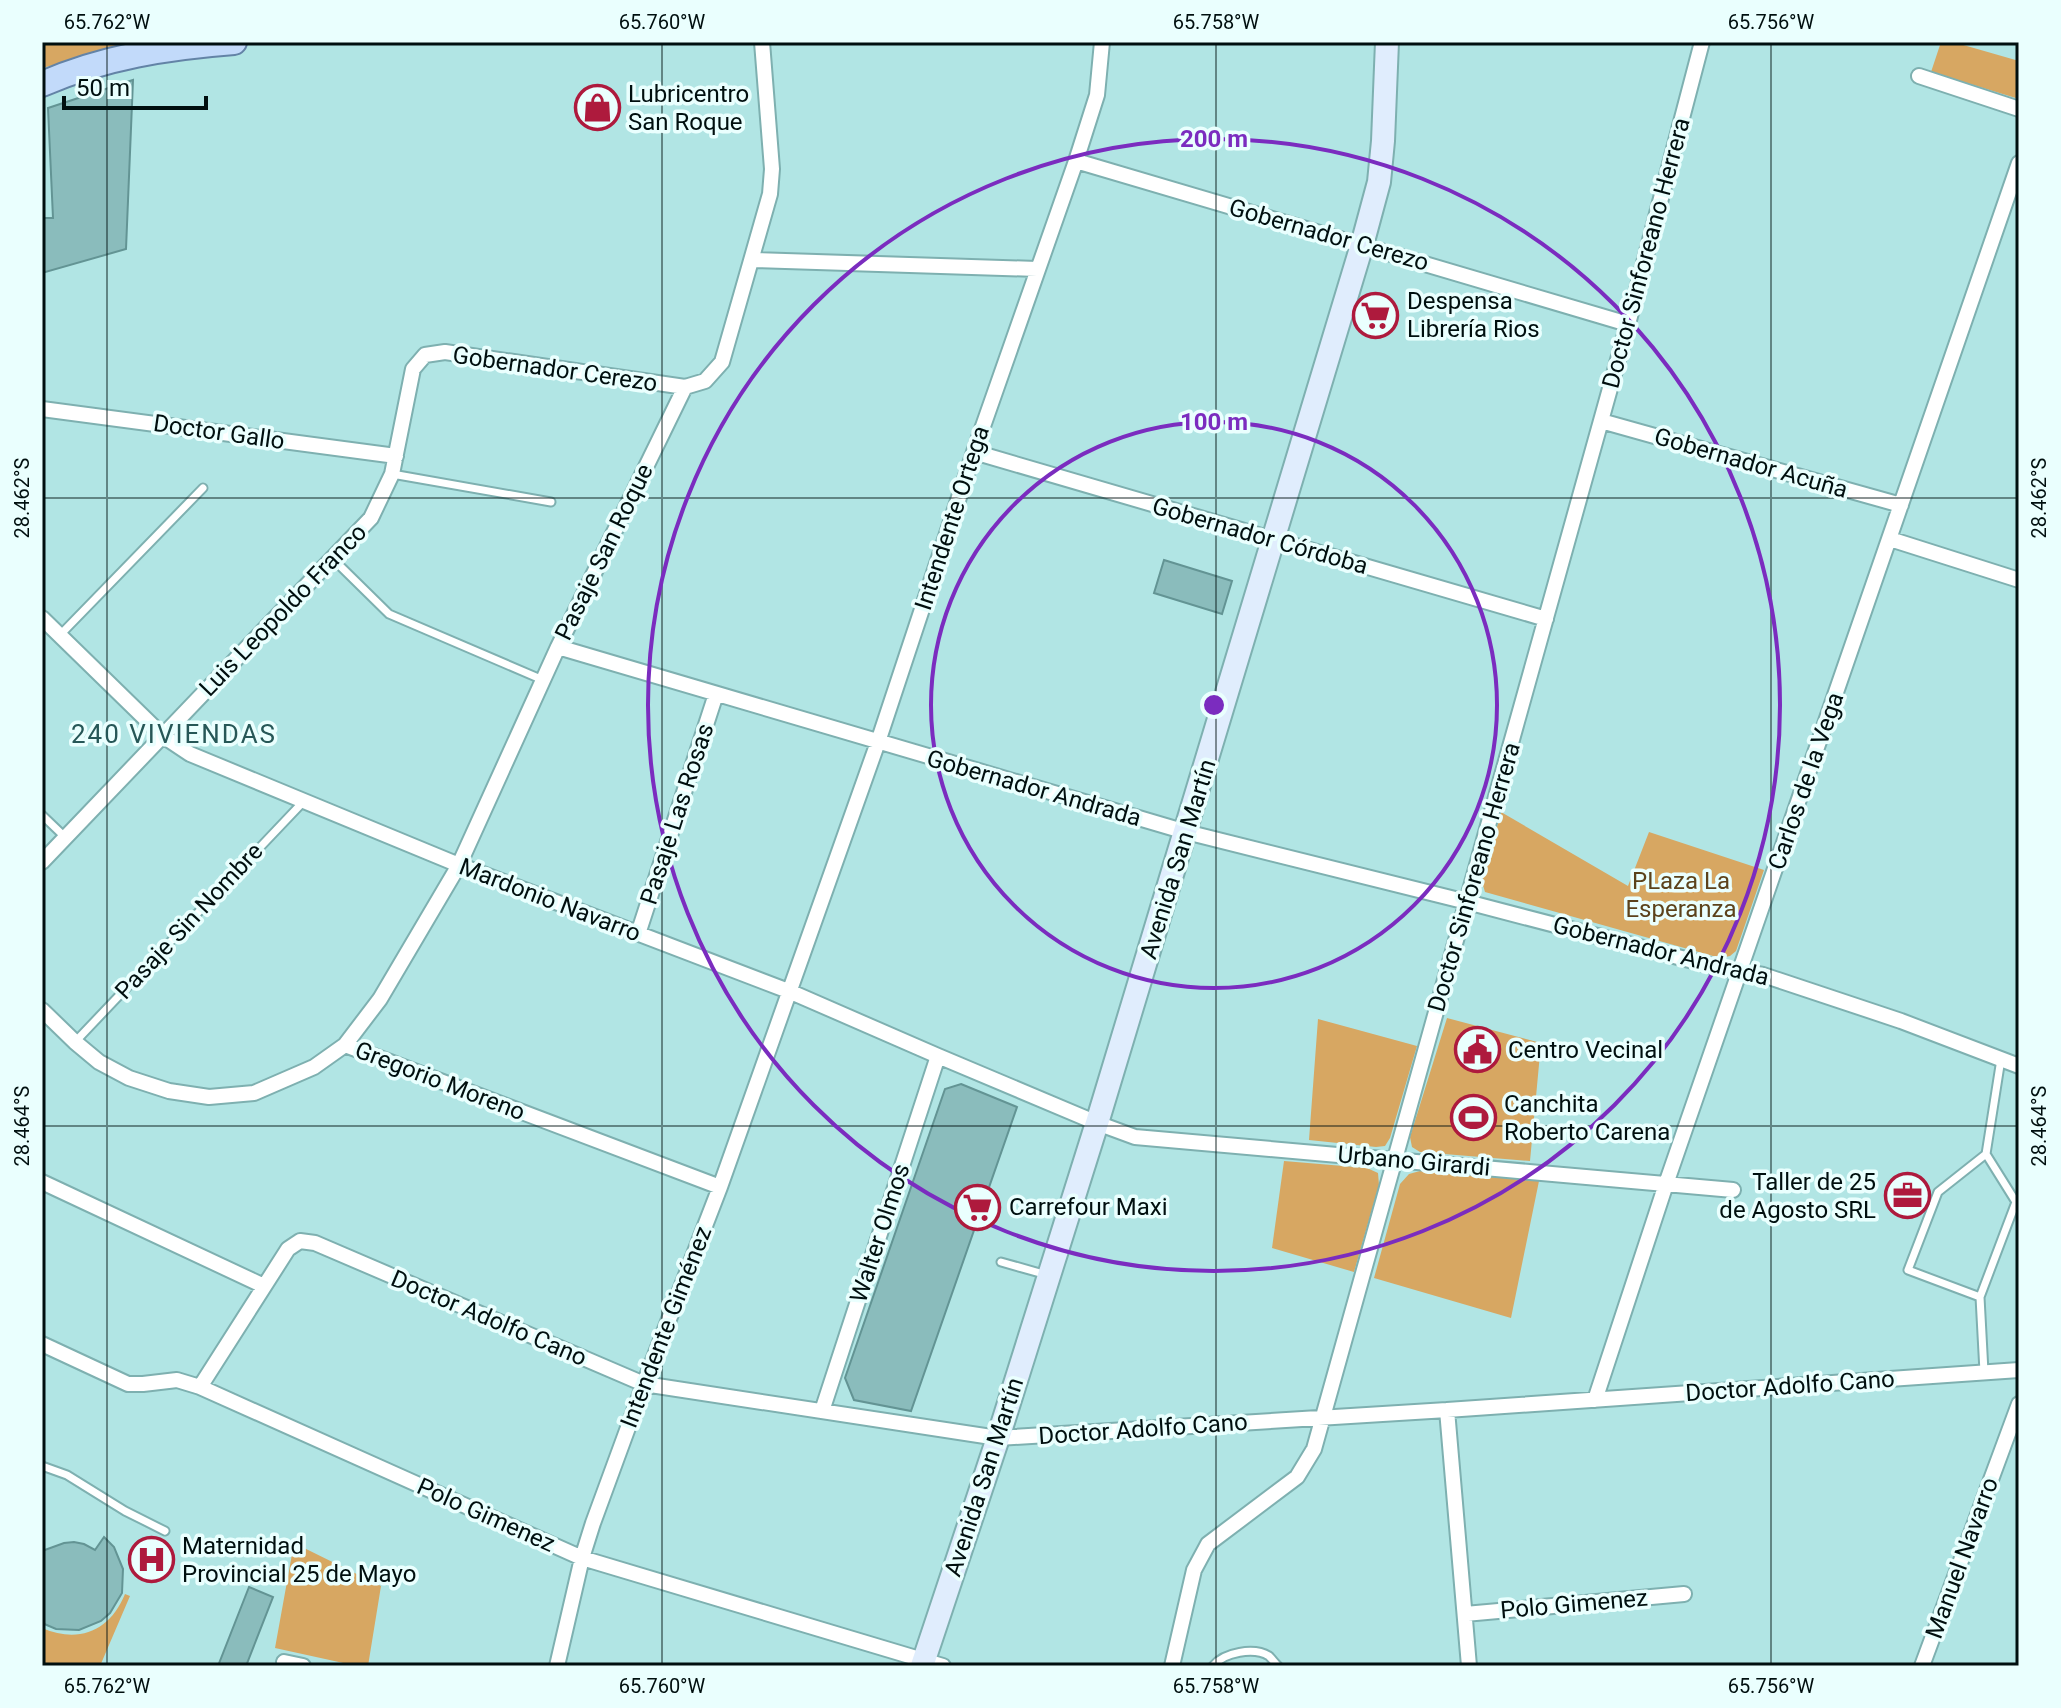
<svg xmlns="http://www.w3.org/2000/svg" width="2061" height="1708" font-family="Roboto,sans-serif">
<rect width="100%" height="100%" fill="#b1e5e4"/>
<path fill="#d7a762" d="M54 42H143L42 68V43Z
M1941 42H1953L2019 61V99L1931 72Z
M1501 812 1628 886 1649 832 1764 870 1736 951 1730 956 1720 958 1485 892 1482 882Z
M1447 1018 1541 1043 1530 1161 1420 1152 1412 1147 1410 1137Z
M1318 1019 1417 1046 1390 1138 1385 1146 1376 1147 1309 1140Z
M1284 1161 1367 1168 1378 1173 1379 1185 1354 1272 1272 1248Z
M1420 1171 1539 1181 1511 1318 1374 1278 1400 1184 1409 1174Z
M294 1543 381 1586 368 1666H357L275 1648Z
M125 1594 130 1596 100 1666H42V1628C79 1644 110 1631 125 1594Z"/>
<path fill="#8abcbc" stroke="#639494" stroke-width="2" d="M133 80 126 249 42 273V218H53L48 108Z
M1164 560 1232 581 1222 614 1154 593Z
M961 1084 1017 1107 911 1411 854 1400 845 1378 945 1089Z
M104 1537 114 1547 123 1569 122 1593 110 1613 101 1621 79 1630 56 1629 42 1623V1551L64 1543 74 1542 84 1544 95 1550Z
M249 1587 273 1597 246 1666H218Z"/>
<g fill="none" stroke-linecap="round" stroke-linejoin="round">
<defs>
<path id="lane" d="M392 474 551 502
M333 559 389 614 543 680
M60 635 203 488
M42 815 66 838
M75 1042 304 801
M1001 1262 1047 1275
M1980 1297 2016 1202 1986 1154
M1984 1372 1980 1297 1908 1270 1938 1192 1986 1154 2001 1059
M42 1466 67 1475 125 1511 165 1531
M1213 1666C1224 1652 1254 1647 1269 1656 1271 1658 1276 1664 1278 1666"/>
<path id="street" d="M1919 76 2019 109
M1076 161 1628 324
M753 260 1037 269
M42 409 396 456
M1601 421 1901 505
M974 452 1546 619
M1890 539 2019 580
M42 618 163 736 190 754 459 865 791 992 938 1056 1097 1123 1135 1137 1733 1190
M558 647 1186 832 1467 902 1720 968 1763 975 1901 1021 2019 1066
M42 862 371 518 392 474 413 369 425 355 445 352 685 387 705 381 722 362 770 194 772 169 762 42
M638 934 716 694
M42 1010 75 1042 99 1062 129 1078 169 1091 209 1097 254 1093 314 1067 345 1045 380 999 459 865 558 647 685 387
M345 1045 720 1187
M42 1182 264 1286
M42 1344 128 1384H143L177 1380 200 1387 582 1558 943 1666
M200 1387 288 1249 300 1241 315 1243 644 1384 998 1438 1447 1410 2019 1370
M1595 1400 1666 1184 2019 163
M1447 1410 1469 1666
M822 1411 938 1056
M1465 1614 1684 1594
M284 1662 303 1666
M557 1666 582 1558 593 1523 644 1384 720 1187 878 742 974 452 1076 161 1097 95 1102 42
M1172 1666 1194 1570 1208 1544 1297 1477 1314 1449 1628 324 1702 42
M1922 1666 2019 1404"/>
<path id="secondary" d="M922 1666 998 1438 1097 1123 1362 245 1379 182 1383 141 1387 42"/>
<path id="primary" d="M42 84C104 57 168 47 234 42"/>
</defs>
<use href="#lane" stroke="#7eb0b0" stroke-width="11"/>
<use href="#street" stroke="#7eb0b0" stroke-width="18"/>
<use href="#secondary" stroke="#7eb0b0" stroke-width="26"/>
<use href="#primary" stroke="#6383a6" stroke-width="28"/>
<use href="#lane" stroke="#fff" stroke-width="7"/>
<use href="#street" stroke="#fff" stroke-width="14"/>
<use href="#secondary" stroke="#e0edfd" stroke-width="22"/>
<use href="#primary" stroke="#c2dafa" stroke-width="24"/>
</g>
<path fill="none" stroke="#000f0f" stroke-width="2" stroke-opacity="0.45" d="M107 42V1666M662 42V1666M1216 42V1666M1771 42V1666M42 498H2019M42 1126H2019"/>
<g fill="none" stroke="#7b2cbf" stroke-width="4">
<circle cx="1214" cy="705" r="283"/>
<circle cx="1214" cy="705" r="566"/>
</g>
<defs>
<symbol id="shop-ring" viewBox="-11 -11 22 22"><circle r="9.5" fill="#eafffe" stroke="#ae1a3d" stroke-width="1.5"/><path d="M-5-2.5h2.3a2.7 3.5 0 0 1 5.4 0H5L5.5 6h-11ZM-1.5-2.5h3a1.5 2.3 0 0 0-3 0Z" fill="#ae1a3d"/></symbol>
<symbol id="supermarket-ring" viewBox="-11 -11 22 22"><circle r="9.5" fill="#eafffe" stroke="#ae1a3d" stroke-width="1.5"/><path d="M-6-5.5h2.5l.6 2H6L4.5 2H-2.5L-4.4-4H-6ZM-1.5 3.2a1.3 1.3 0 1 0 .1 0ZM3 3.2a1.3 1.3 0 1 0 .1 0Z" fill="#ae1a3d"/></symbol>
<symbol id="civic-ring" viewBox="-11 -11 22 22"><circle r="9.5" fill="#eafffe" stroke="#ae1a3d" stroke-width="1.5"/><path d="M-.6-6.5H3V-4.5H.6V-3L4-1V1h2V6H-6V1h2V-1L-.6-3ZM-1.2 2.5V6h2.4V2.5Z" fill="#ae1a3d"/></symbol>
<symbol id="stadium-ring" viewBox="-11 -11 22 22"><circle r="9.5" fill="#eafffe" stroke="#ae1a3d" stroke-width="1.5"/><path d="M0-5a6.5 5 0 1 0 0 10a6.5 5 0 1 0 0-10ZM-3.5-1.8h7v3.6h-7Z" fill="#ae1a3d"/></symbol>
<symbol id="office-ring" viewBox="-11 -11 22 22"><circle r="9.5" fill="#eafffe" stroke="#ae1a3d" stroke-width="1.5"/><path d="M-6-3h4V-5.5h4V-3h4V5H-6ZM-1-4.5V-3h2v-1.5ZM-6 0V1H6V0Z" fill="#ae1a3d"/></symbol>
<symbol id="hospital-ring" viewBox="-11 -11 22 22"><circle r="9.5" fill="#eafffe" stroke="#ae1a3d" stroke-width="1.5"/><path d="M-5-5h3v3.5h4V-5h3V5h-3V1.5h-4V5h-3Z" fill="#ae1a3d"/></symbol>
</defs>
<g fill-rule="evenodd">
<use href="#shop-ring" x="572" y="82" width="51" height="51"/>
<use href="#supermarket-ring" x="1350" y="290" width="51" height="51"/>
<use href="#civic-ring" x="1452" y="1024" width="51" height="51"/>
<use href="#stadium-ring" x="1448" y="1092" width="51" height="51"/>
<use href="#office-ring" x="1882" y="1170" width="51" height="51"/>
<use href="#supermarket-ring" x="952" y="1182" width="51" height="51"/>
<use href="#hospital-ring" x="126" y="1534" width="51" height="51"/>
</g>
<g text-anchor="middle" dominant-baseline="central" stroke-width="7" stroke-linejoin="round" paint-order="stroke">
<g font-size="24" fill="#000f0f" stroke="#eafffe" text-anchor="start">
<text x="628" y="94">Lubricentro<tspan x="628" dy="28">San Roque</tspan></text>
<text x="1407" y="301">Despensa<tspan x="1407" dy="28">Librería Rios</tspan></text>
<text x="1508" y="1050">Centro Vecinal</text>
<text x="1504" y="1104">Canchita<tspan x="1504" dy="28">Roberto Carena</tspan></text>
<text x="1876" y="1182" text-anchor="end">Taller de 25<tspan x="1876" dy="28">de Agosto SRL</tspan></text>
<text x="1009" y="1207">Carrefour Maxi</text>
<text x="182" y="1546">Maternidad<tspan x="182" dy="28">Provincial 25 de Mayo</tspan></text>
</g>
<g font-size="24" fill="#000f0f" stroke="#eafffe">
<text transform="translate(1329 235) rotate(16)">Gobernador Cerezo</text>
<text transform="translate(1646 253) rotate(-75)">Doctor Sinforeano Herrera</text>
<text transform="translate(555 369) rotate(8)">Gobernador Cerezo</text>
<text transform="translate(219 432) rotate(8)">Doctor Gallo</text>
<text transform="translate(1751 463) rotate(16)">Gobernador Acuña</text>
<text transform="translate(952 518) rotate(-72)">Intendente Ortega</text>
<text transform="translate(1260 536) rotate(16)">Gobernador Córdoba</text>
<text transform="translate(604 552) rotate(-64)">Pasaje San Roque</text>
<text transform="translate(283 610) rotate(-46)">Luis Leopoldo Franco</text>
<text transform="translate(1806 781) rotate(-71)">Carlos de la Vega</text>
<text transform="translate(1034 788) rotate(16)">Gobernador Andrada</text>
<text transform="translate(677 814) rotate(-72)">Pasaje Las Rosas</text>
<text transform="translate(1178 859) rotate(-73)">Avenida San Martín</text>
<text transform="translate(1474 877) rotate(-74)">Doctor Sinforeano Herrera</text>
<text transform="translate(550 900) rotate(21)">Mardonio Navarro</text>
<text transform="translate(189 921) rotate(-47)">Pasaje Sin Nombre</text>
<text transform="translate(1661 951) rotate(14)">Gobernador Andrada</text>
<text transform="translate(440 1081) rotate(21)">Gregorio Moreno</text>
<text transform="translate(1414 1161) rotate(5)">Urbano Girardi</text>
<text transform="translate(880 1233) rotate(-72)">Walter Olmos</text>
<text transform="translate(489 1318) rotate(23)">Doctor Adolfo Cano</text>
<text transform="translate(666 1327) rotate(-69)">Intendente Giménez</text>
<text transform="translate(1790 1386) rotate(-4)">Doctor Adolfo Cano</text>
<text transform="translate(1143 1429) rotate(-4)">Doctor Adolfo Cano</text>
<text transform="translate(984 1477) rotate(-72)">Avenida San Martín</text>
<text transform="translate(486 1515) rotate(24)">Polo Gimenez</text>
<text transform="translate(1962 1558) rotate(-70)">Manuel Navarro</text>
<text transform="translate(1574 1604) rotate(-5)">Polo Gimenez</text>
</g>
<g font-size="24" fill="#5c421b" stroke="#eafffe">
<text x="1681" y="881">PLaza La<tspan x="1681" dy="28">Esperanza</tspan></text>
</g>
<g font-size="26" letter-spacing="2" fill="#265757" stroke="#eafffe">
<text x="174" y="734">240 VIVIENDAS</text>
</g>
</g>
<circle cx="1214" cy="705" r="12" fill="#7b2cbf" stroke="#eafffe" stroke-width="4"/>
<g font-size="24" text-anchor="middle" font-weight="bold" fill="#7b2cbf" stroke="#eafffe" stroke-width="7" stroke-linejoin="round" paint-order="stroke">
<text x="1214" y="147">200 m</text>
<text x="1214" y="430">100 m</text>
</g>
<rect width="2061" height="1708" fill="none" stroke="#eafffe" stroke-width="88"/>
<path d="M64 96v12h142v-12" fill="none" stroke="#000f0f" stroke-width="4"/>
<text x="76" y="96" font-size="24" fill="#000f0f" stroke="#eafffe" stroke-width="6" paint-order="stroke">50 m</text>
<rect x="44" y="44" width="1973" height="1620" fill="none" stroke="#000f0f" stroke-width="3"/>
<g font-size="20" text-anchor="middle" fill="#000f0f">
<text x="107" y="29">65.762°W</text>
<text x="662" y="29">65.760°W</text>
<text x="1216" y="29">65.758°W</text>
<text x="1771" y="29">65.756°W</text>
<text transform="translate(22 498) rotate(-90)" y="7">28.462°S</text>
<text transform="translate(2039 498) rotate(-90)" y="7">28.462°S</text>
<text transform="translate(22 1126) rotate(-90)" y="7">28.464°S</text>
<text transform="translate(2039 1126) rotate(-90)" y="7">28.464°S</text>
<text x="107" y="1693">65.762°W</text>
<text x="662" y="1693">65.760°W</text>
<text x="1216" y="1693">65.758°W</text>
<text x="1771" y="1693">65.756°W</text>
</g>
</svg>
